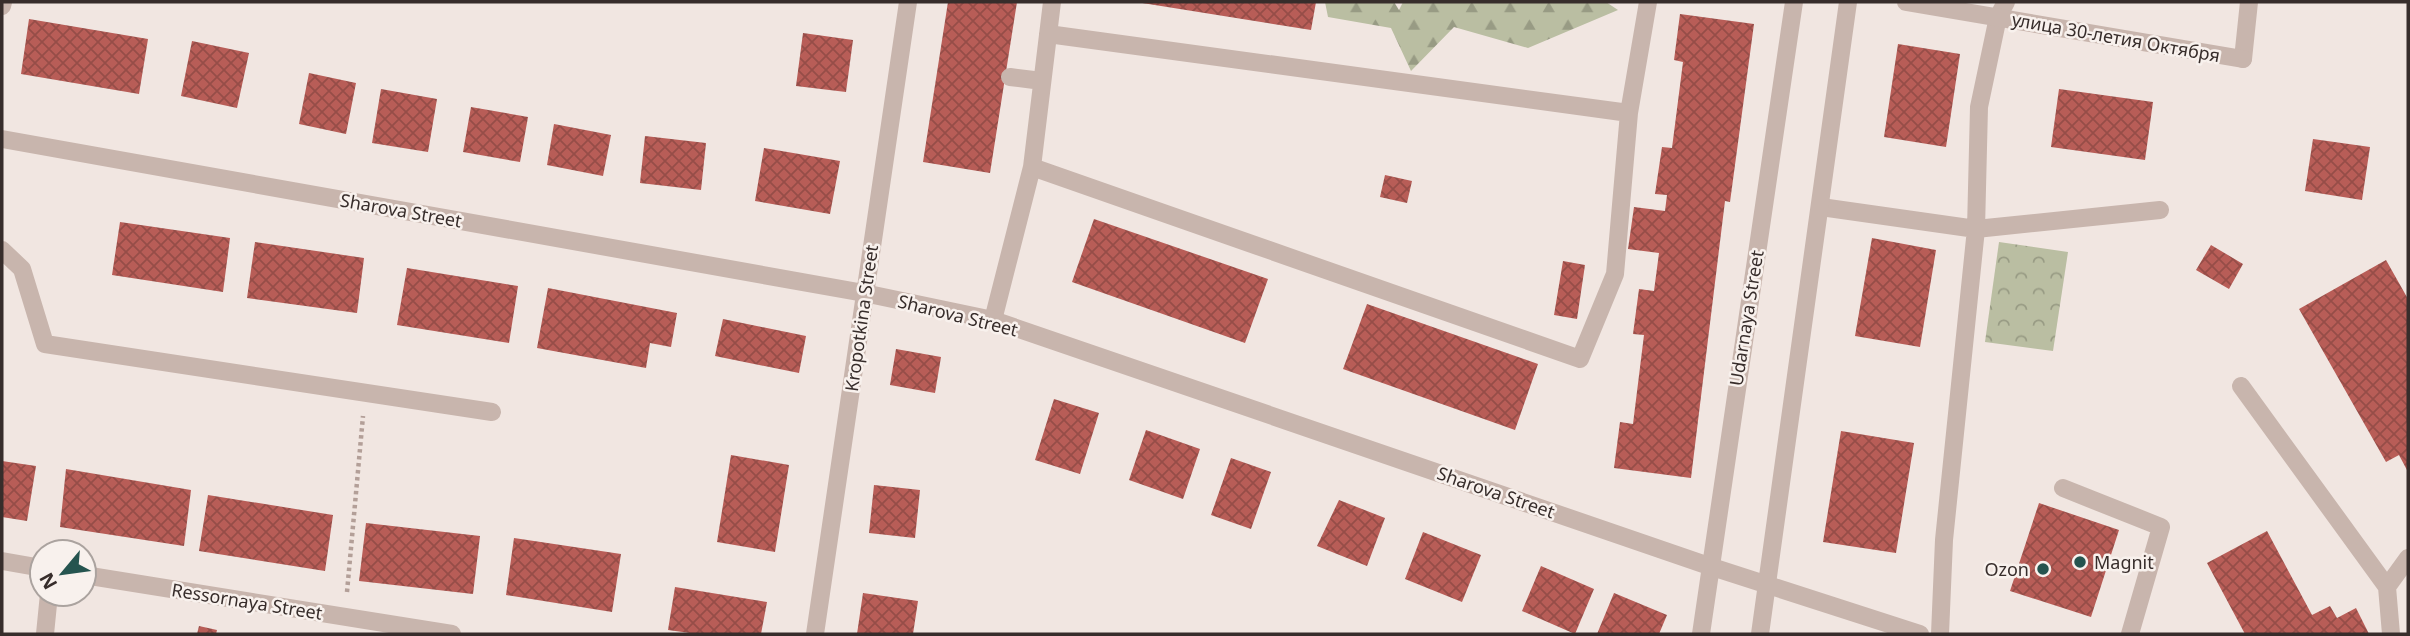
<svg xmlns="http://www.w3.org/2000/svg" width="2410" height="636" font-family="'Noto Sans',sans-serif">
<defs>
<pattern id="forest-firs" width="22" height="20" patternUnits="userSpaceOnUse" patternTransform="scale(1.75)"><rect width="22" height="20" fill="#babea2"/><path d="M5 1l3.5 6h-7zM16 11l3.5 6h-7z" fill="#989b84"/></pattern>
<pattern id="park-crowns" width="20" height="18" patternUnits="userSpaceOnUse" patternTransform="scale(1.75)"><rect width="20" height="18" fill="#babea2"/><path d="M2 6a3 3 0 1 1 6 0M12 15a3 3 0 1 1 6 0" fill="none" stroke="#989b84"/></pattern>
<pattern id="building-cross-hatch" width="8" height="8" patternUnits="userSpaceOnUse" patternTransform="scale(1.75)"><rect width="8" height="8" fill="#b85d57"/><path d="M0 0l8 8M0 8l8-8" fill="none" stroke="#964d48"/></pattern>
</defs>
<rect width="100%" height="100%" fill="#f1e6e1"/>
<path fill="url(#forest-firs)" d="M1325 2H1394L1399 10 1403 2H1606L1618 10 1528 48 1454 27 1411 71 1391 28 1328 17Z"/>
<path fill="url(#park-crowns)" d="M1999 242 2068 252 2053 351 1985 342Z"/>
<path fill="url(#building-cross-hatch)" d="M948 2H1017L990 173 923 162Z
M1136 2H1316L1311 30Z
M1680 14 1754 24 1730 202 1725 201 1691 478 1614 468 1620 422 1633 424 1644 335 1633 334 1639 289 1654 291 1659 253 1628 249 1634 207 1665 211 1667 195 1655 194 1662 147 1672 148 1683 62 1674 60Z
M29 19 148 39 139 94 21 74Z
M803 33 853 40 846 92 796 86Z
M192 41 249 53 237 108 181 96Z
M1898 44 1960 54 1946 147 1884 137Z
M309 73 356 83 346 134 299 124Z
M381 89 437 99 428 152 372 143Z
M2059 89 2153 102 2145 160 2051 147Z
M471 107 528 117 520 162 463 152Z
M554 124 611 135 603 176 547 165Z
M645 136 706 143 701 190 640 183Z
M2313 139 2370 147 2362 200 2305 191Z
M764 148 840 161 830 214 755 201Z
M1385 175 1412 181 1407 203 1380 197Z
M1094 219 1268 279 1245 343 1072 282Z
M120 222 230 238 223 292 112 275Z
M1872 238 1936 250 1920 347 1855 336Z
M255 242 364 258 357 313 247 298Z
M2211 245 2243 264 2229 289 2196 270Z
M2386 260 2408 299V472L2399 455 2386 462 2299 309Z
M1563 261 1585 265 1577 319 1554 315Z
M407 268 518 286 509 343 397 325Z
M548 288 677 313 671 347 650 343 646 368 537 348Z
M1367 304 1538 364 1515 430 1343 369Z
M723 319 806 336 799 373 715 356Z
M896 349 941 357 935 393 890 385Z
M1054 399 1099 413 1080 474 1035 460Z
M1146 430 1200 449 1183 499 1129 480Z
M1841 431 1914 443 1896 553 1823 542Z
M731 455 789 465 775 552 717 542Z
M1231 458 1271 472 1251 529 1211 515Z
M2 461 36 466 27 521 2 517Z
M66 469 191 490 184 546 60 527Z
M874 485 920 490 915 538 869 533Z
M208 495 333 515 325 571 199 551Z
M1339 500 1385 518 1367 566 1317 546Z
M2039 503 2119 530 2091 617 2010 591Z
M366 523 480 536 473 594 359 581Z
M2267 531 2312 615 2330 606 2337 618 2356 608 2369 634H2245L2207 563Z
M1423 532 1481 555 1462 602 1405 579Z
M514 538 621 554 612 612 506 595Z
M1541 566 1594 589 1575 634 1522 611Z
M675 587 767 602 761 634H697L668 630Z
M863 593 918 601 913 634H857Z
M1614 593 1667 615 1659 634H1597Z
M199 626 217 630 216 634H197Z"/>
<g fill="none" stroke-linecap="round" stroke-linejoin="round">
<path stroke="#b39f98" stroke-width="4.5" stroke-dasharray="3.5 3.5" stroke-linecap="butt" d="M347 592 363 416"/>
<path stroke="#c8b5ad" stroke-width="18" d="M1048 34 1629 113
M2243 59 2249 2
M1010 77 1042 81
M1032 167 1580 359 1615 274 1629 113 1648 2
M1821 207 1976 229 2160 210
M2 250 22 269 45 344 492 412
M993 320 1032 167 1052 2
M2241 386 2387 587
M2063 488 2161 527 2130 634
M45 634 49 594
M1940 634 1944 540 1976 229 1979 107 1998 17 2006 2
M2391 634 2387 587 2408 558"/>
<path stroke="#c8b5ad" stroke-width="18" d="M1906 2 2243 59
M2 6 3 2
M2 139 864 293 993 320 1709 566 1920 634
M2 561 42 568
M84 575 452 634
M815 634 908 2
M1701 634 1794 2
M1760 634 1848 2"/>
</g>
<g fill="#25544f" stroke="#f8f1ed" stroke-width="2.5">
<circle cx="2080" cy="562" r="7"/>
<circle cx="2043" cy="569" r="7"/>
</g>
<g text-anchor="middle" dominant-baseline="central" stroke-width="5" stroke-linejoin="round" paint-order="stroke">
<g font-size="18" fill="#372d2b" stroke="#f8f1ed">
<text transform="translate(2116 37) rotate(10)">улица 30-летия Октября</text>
<text transform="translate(401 210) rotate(10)">Sharova Street</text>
<text transform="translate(958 315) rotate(14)">Sharova Street</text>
<text transform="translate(861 318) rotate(-82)">Kropotkina Street</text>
<text transform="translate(1746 318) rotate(-81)">Udarnaya Street</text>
<text transform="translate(1496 492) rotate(19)">Sharova Street</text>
<text transform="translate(247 601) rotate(9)">Ressornaya Street</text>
</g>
<g font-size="18" fill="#372d2b" stroke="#f8f1ed" text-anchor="start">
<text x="2094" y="562">Magnit</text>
<text x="2029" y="569" text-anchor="end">Ozon</text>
</g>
</g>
<rect width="2410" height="636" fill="none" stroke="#372d2b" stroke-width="7"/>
<g transform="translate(63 573) rotate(241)"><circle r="33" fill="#f8f1ed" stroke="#aba39f" stroke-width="2"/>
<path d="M0-5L12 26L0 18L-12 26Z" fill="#25544f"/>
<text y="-10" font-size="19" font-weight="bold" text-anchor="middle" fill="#372d2b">N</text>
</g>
</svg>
